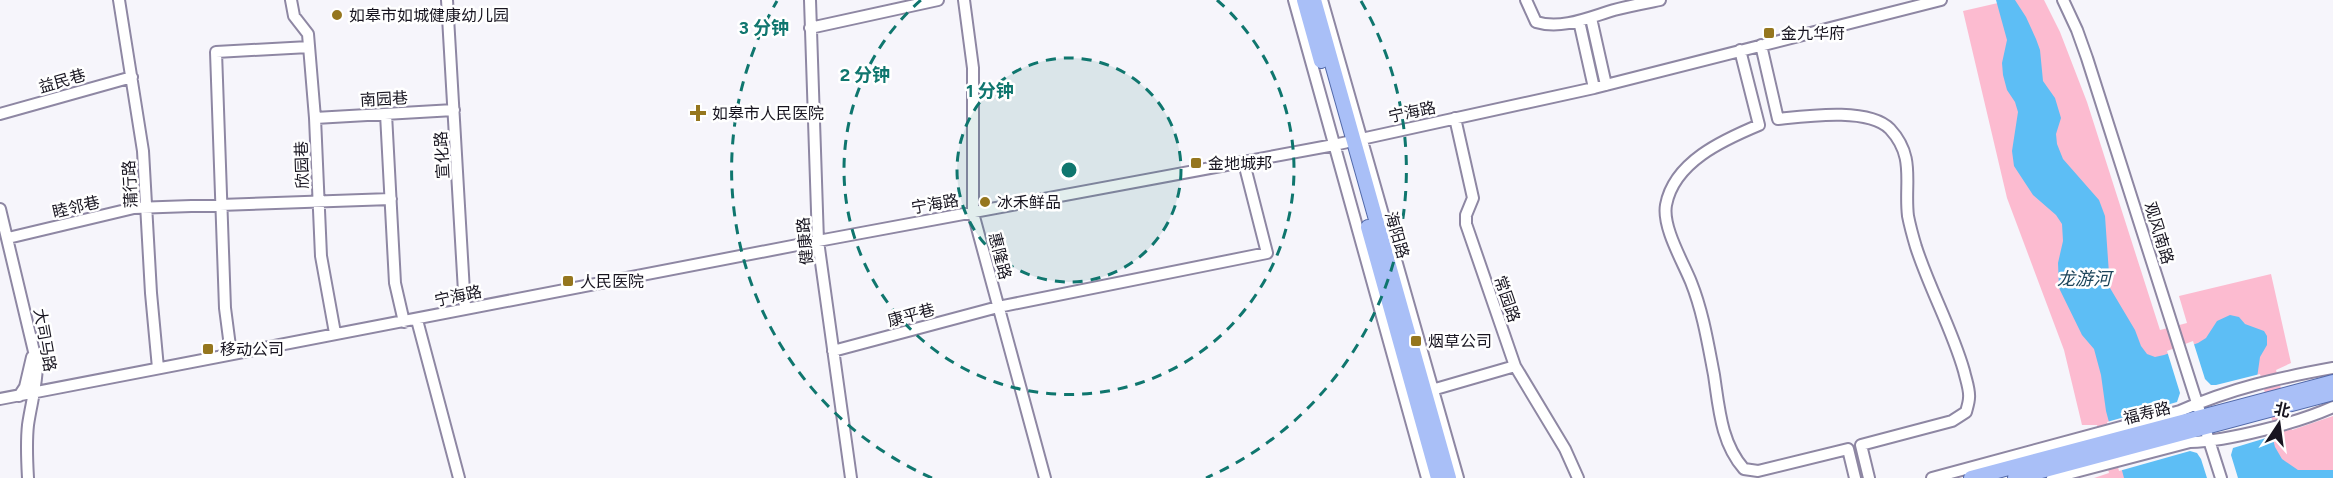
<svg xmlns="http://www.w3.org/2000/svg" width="2333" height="478" font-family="Figtree,'Noto Sans SC',sans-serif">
<rect width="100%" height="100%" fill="#f6f5fb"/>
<path fill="#fcbbd0" d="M2011 0H2044L2060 32 2087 102 2160 330 2187 323 2179 296 2271 274 2291 363 2276 370 2292 430 2333 416V478H2094L2109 473 2097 425H2082L2064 350 2007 198 1963 11Z"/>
<path fill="#5dbef5" d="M1996 0H2015L2026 17 2036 39 2040 50 2043 81 2055 98 2061 118 2056 134 2057 144 2063 159 2099 200 2105 216 2110 288 2135 330 2141 346 2147 354 2155 357 2164 355 2198 343 2206 338 2217 321 2230 315 2239 317 2245 324 2264 331 2267 336V345L2260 357 2257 378 2275 447 2282 459 2298 470H2333V478H2124L2106 411 2101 375 2094 349 2082 335 2059 288 2058 263 2063 241 2062 224 2056 215 2033 195 2014 166 2012 151 2018 112 2015 102 2007 90 2003 75 2002 63 2007 40Z"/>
<path fill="#f6f5fb" d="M2193 341 2205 379 2211 385H2216L2260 374 2276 435 2233 448 2231 455 2238 478H2207L2201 459 2197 453 2190 451 2119 471 2107 422 2177 402 2180 393 2167 351Z"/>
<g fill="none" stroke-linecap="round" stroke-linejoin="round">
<defs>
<path id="minor" d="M119 0 143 151 151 293 158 368
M291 0 294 16 308 34 315 118 321 256 335 333
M447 0 465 309
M810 0 818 241 851 478
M964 0 973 68V213L1045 478
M1294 0 1427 478
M1322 0 1458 478
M1526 0 1536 22C1562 30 1590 17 1614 10 1629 6 1645 3 1660 0
M2063 0 2077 30 2087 58 2221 478
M1591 18 1606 85
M1579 21 1594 88
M810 28 938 0
M1761 45 1778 119C1806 116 1869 107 1890 129 1916 157 1904 183 1908 216 1910 226 1913 237 1916 247 1930 290 1952 329 1964 371 1966 380 1970 390 1969 398 1969 402 1967 408 1966 412L1952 421 1861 445 1869 478
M1740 50 1759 125C1723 140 1674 162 1666 205 1662 227 1683 262 1691 282 1703 312 1708 344 1714 375 1719 408 1721 443 1744 469L1758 471 1848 449 1855 478
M0 114 132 77
M386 114 395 283 404 322
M315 118 454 110
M1455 118 1473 198 1466 215V224L1515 366 1565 449 1578 478
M0 209 37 364C37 385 31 404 28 425 26 443 27 460 28 478
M8 238 134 208 391 199
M417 320 459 478
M833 351 998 307 1267 253 1244 163
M231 354 225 308 216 52 309 47
M1432 390 1515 366
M19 396 25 387 32 357
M0 399 818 241 1334 145 1594 88 1941 0
M1932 478 2180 411C2232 388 2278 378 2333 368
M2052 478 2190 442C2229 441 2297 423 2333 407"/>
<path id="major" d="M1304 0 1321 61
M1314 0 1449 478
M1368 227 1438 478
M1971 478 2333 382
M2015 478 2333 393"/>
</defs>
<use href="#minor" stroke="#8e87a3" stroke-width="14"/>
<use href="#major" stroke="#5168a8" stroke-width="16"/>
<use href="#minor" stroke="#fff" stroke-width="10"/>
<use href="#major" stroke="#a9bff7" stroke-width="14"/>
</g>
<circle cx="1069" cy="170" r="112" fill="#0f766e" fill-opacity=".12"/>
<g fill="none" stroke="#0f766e" stroke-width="3" stroke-dasharray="10 8">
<circle cx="1069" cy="170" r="112"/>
<path d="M1217 0A225 225 0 1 1 921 0"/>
<path d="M932 478A337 337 0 0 1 777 1M1361 1A337 337 0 0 1 1206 478"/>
</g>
<g fill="#95761e" stroke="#fff" stroke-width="2">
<circle cx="337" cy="15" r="6"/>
<rect x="1763" y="27" width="12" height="12" rx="3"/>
<path d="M695 104h6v6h6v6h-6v6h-6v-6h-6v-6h6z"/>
<rect x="1190" y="157" width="12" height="12" rx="3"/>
<circle cx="985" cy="202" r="6"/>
<rect x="562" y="275" width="12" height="12" rx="3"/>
<rect x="1410" y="335" width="12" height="12" rx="3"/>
<rect x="202" y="343" width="12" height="12" rx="3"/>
</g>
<g text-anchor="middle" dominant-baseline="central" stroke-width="5" stroke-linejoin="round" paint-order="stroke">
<g font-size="16" fill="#181520" stroke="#fff" text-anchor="start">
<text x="349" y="15">如皋市如城健康幼儿园</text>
<text x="1781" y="33">金九华府</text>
<text x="712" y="113">如皋市人民医院</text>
<text x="1208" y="163">金地城邦</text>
<text x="997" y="202">冰禾鲜品</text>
<text x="580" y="281">人民医院</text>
<text x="1428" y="341">烟草公司</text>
<text x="220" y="349">移动公司</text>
</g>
<g font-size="16" fill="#181520" stroke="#fff">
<text transform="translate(62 81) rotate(-16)">益民巷</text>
<text transform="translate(384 99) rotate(-3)">南园巷</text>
<text transform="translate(1412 112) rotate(-12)">宁海路</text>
<text transform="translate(442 155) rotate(-93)">宣化路</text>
<text transform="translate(302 165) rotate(-92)">欣园巷</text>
<text transform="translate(130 184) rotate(-93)">蒲行路</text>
<text transform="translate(935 204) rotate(-10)">宁海路</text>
<text transform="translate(76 207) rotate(-13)">睦邻巷</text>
<text transform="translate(2159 233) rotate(73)">观风南路</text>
<text transform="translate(1397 235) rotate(74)">海阳路</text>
<text transform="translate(805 241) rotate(-95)">健康路</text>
<text transform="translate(1000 256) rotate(76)">惠隆路</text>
<text transform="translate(458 296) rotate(-12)">宁海路</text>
<text transform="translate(1507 299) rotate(71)">常园路</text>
<text transform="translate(911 315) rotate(-15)">康平巷</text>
<text transform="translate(45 340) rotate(80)">大司马路</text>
<text transform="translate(2147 413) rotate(-14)">福寿路</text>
</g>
<g font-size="18" font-style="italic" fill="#1c455b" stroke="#fff">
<text x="2084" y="279">龙游河</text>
</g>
</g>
<circle cx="1069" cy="170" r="9" fill="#0f766e" stroke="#fff" stroke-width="3"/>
<g font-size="18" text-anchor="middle" font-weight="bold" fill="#0f766e" stroke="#fff" stroke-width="5" stroke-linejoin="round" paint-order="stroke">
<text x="764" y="34">3 分钟</text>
<text x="865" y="81">2 分钟</text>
<text x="990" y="97">1 分钟</text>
</g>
<g transform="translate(2279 424) rotate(13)" stroke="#ffffff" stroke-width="4.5" paint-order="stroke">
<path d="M0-4.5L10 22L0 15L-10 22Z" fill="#181520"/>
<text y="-9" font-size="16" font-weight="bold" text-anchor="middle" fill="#181520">北</text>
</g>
</svg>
